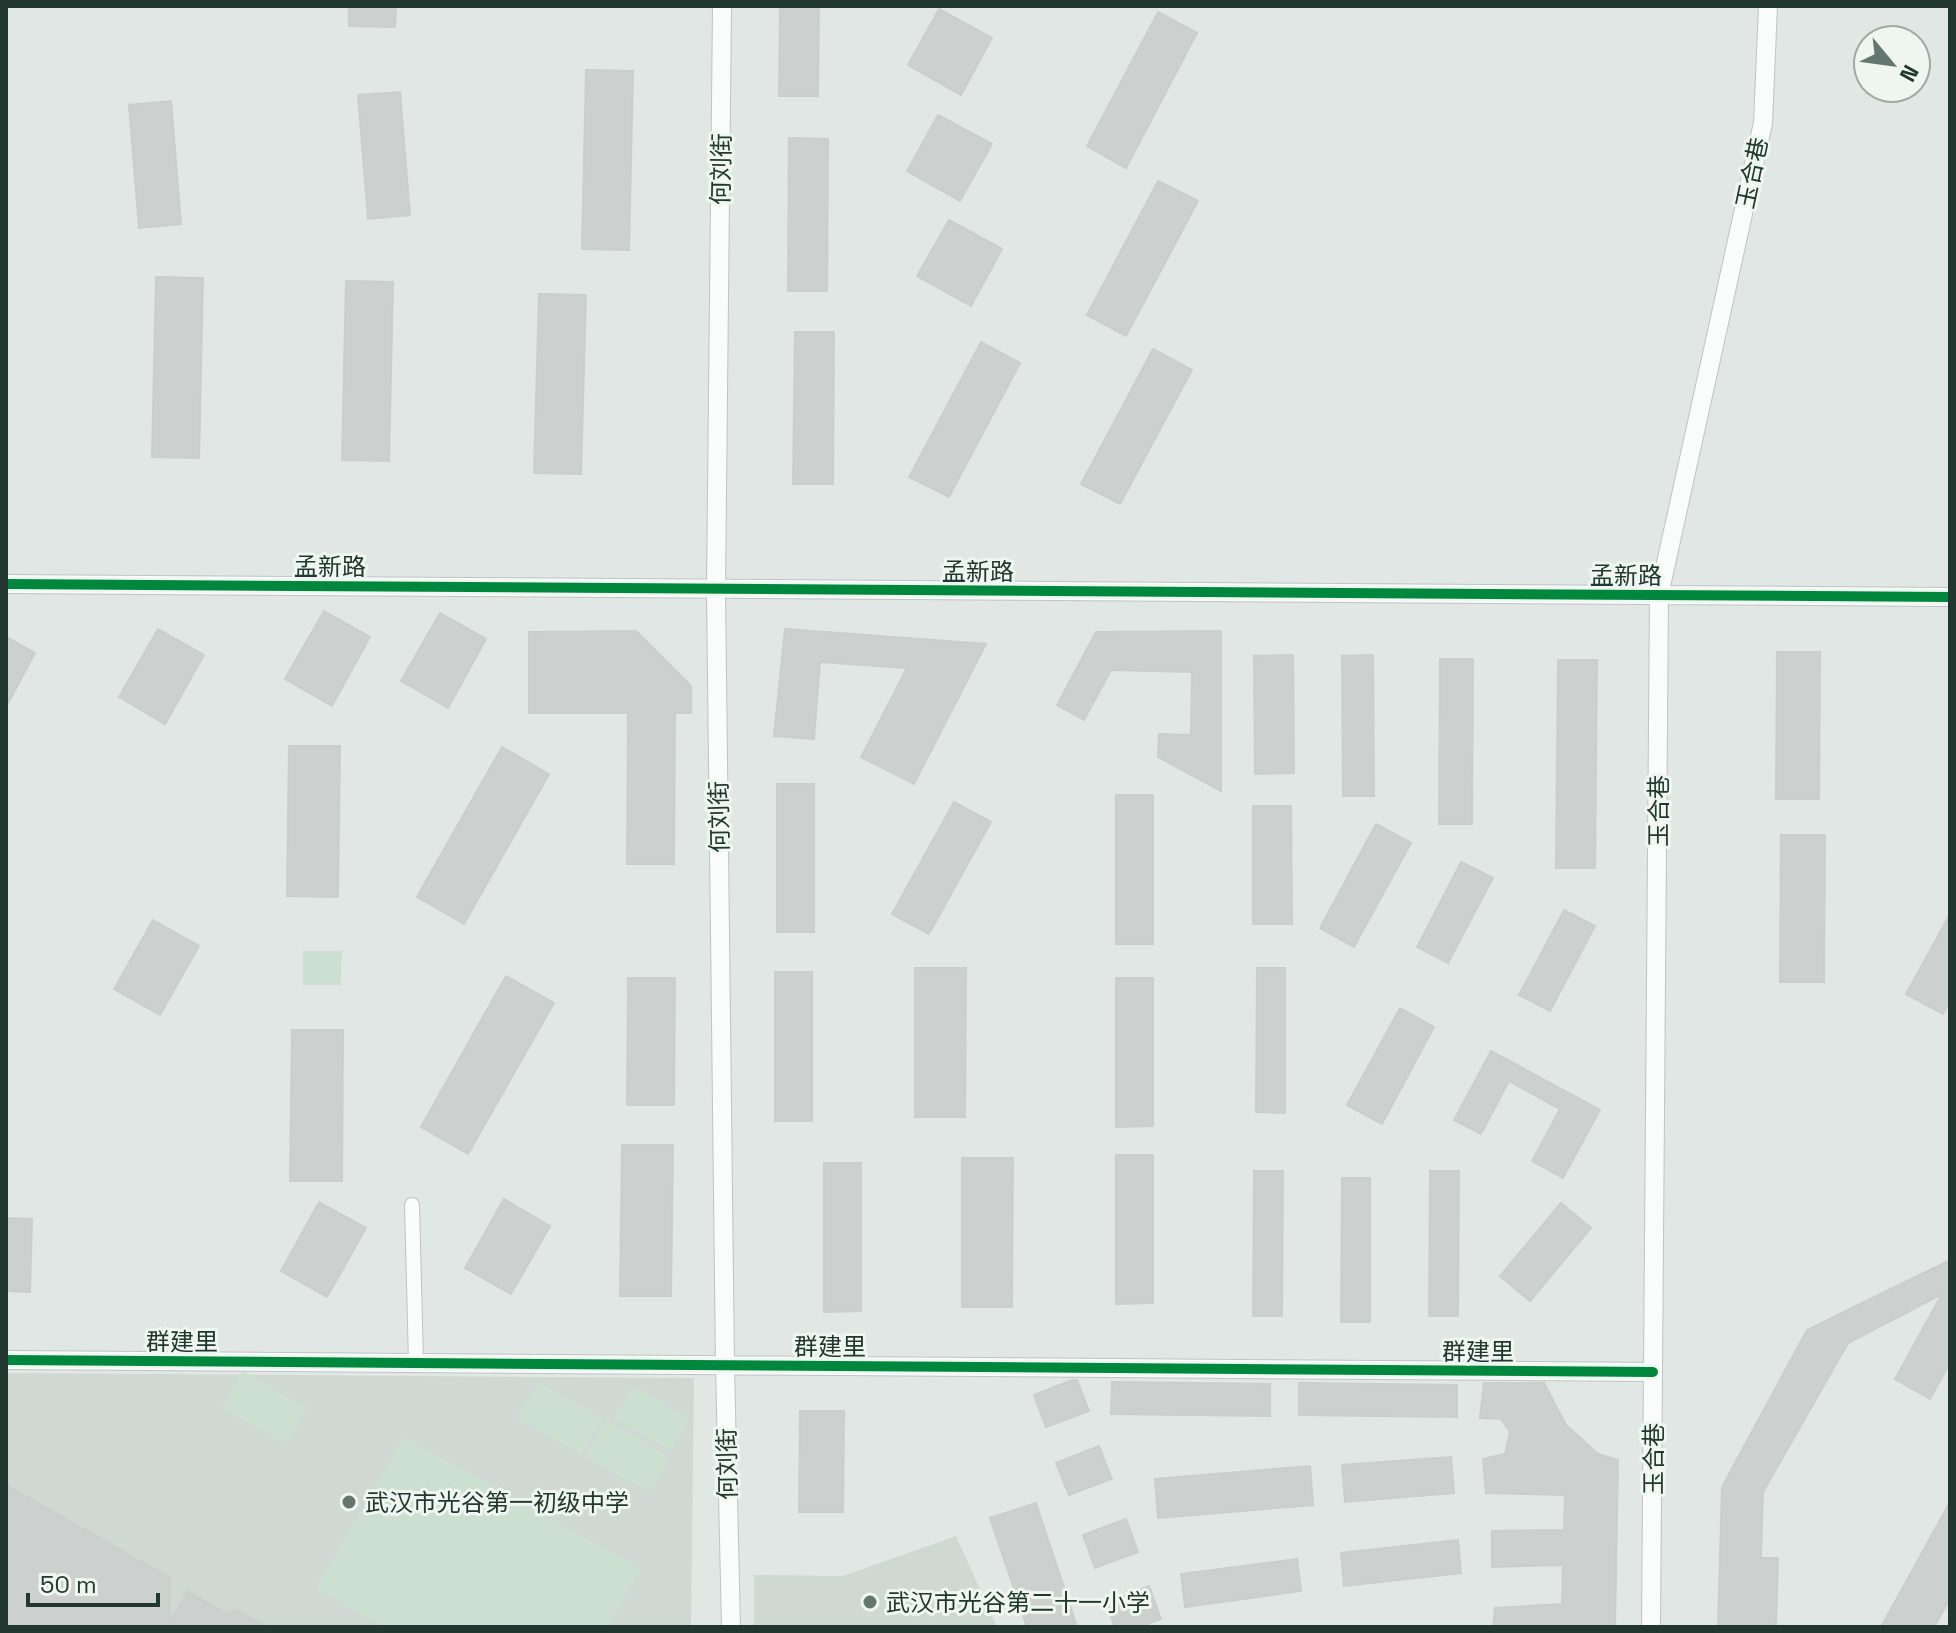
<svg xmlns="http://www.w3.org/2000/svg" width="1956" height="1633" font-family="'Space Grotesk','Noto Sans SC',sans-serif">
<rect width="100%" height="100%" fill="#e1e7e4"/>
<path fill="#d0d8d4" d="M6 1373 694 1378 691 1627H6Z
M956 1536 997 1627H754V1575L843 1576Z"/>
<path fill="#ccdfd1" d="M303 951H342L341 985H303Z
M242 1371 307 1408 286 1444 222 1408Z
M538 1382 602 1418 582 1455 517 1418Z
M633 1386 690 1419 671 1451 614 1418Z
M606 1420 670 1457 650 1493 585 1457Z
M404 1437 641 1569 608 1627H384L316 1588Z"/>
<path fill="#ccd0ce" stroke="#cacfcd" stroke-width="2" d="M349 6H396L395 27 349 26Z
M780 6H819L818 96H779Z
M939 9 992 38 961 95 908 65Z
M1158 12 1197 33 1126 168 1087 146Z
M586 70 633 71 629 250 582 249Z
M400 92 410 215 368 219 358 95Z
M171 101 181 224 139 228 129 105Z
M938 115 992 144 960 201 907 171Z
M789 138 828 139 827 291H788Z
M1158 181 1198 201 1126 336 1087 315Z
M949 220 1002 249 971 306 917 276Z
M156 277 203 278 199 458 152 457Z
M346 281 393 282 389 461 342 460Z
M539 294 586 295 581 474 534 473Z
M795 332H834L833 484H793Z
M981 342 1020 363 949 497 909 477Z
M1153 349 1192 370 1120 504 1081 484Z
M324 611 370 637 332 706 285 679Z
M440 613 486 639 448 708 401 681Z
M158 629 204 655 165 724 119 697Z
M785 629 986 644 914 784 861 757 907 668 820 662 814 739 774 736Z
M636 631 691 686V713H675L674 864H627L628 713H529V632Z
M1221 631V791L1158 757 1159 734 1191 735 1192 672 1111 670 1084 720 1057 705 1096 632Z
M6 637 35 653 6 707Z
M1777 652H1820L1819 799H1776Z
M1293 655 1294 773 1255 774 1254 656Z
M1373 655 1374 796H1343L1342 656Z
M1440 659H1473L1472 824H1439Z
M1558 660H1597L1595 868H1556Z
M289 746H340L338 897 287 896Z
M502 747 549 774 464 924 417 897Z
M777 784H814V932H777Z
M1116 795H1153V944H1116Z
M954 802 991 822 929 934 892 914Z
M1253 806H1291L1292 924H1253Z
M1376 824 1411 843 1354 947 1320 928Z
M1781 835H1825L1824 982H1780Z
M1461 862 1493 878 1448 963 1417 947Z
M1564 910 1595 926 1550 1011 1519 995Z
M1950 914V1001L1943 1014 1906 994Z
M153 920 199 946 160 1015 114 989Z
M915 968H966L965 1117H915Z
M1257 968H1285V1113L1256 1112Z
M775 972H812V1121H775Z
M506 976 554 1003 468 1154 421 1127Z
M628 978H675L674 1105H627Z
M1116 978H1153V1126L1116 1127Z
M1400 1008 1434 1027 1382 1124 1347 1105Z
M292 1030H343L342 1181H290Z
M1491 1051 1600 1110 1563 1178 1532 1161 1560 1109 1509 1081 1481 1134 1454 1120Z
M622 1145H673L671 1296H620Z
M1116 1155H1153V1303L1116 1304Z
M962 1158H1013L1012 1307H962Z
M824 1163H861V1311L824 1312Z
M1254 1171H1283L1282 1316H1253Z
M1430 1171H1459L1458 1316H1429Z
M1342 1178H1370V1322H1341Z
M504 1199 550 1226 511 1294 465 1268Z
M319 1202 366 1228 327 1297 281 1271Z
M1561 1203 1591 1228 1530 1301 1500 1276Z
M6 1218 32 1219 30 1292 6 1291Z
M1950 1260V1363L1930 1399 1895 1379 1942 1294 1848 1343 1763 1492 1761 1558H1778L1776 1627H1718L1722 1487 1807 1330Z
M1072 1380H1077L1089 1411 1046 1427 1034 1395Z
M1112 1382 1270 1384V1416L1111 1414Z
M1299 1383 1457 1385V1417L1299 1415Z
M1484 1383H1544L1566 1425 1598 1454 1618 1460 1615 1627H1493L1495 1608 1562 1604 1563 1565 1492 1567V1531L1564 1530 1565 1495 1486 1493 1483 1459 1505 1454 1510 1432 1501 1419 1480 1418Z
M800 1411H844L843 1512H799Z
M1099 1446 1112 1479 1069 1495 1056 1463Z
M1451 1457 1454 1493 1345 1502 1342 1465Z
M1310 1466 1313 1505 1158 1518 1155 1479Z
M6 1485 170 1578 169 1623 188 1591 230 1616 234 1609 268 1627H6Z
M1950 1502V1599L1934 1627H1881Z
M1036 1503 1077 1627H1027L990 1518Z
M1126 1519 1138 1552 1095 1568 1083 1535Z
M1458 1540 1461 1573 1344 1586 1341 1553Z
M1297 1559 1301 1591 1185 1607 1181 1574Z
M1149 1586 1161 1619 1140 1627H1115L1106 1603Z"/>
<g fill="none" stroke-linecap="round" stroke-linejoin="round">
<defs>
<path id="minor" d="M412 1205 416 1363"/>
<path id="tertiary" d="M722 6 716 589 725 1365 731 1627
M6 584 1950 597
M6 1360 1653 1372
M1651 1627 1659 595 1763 123 1768 6"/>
</defs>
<use href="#minor" stroke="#bec4c1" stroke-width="16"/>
<use href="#tertiary" stroke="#bec4c1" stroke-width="20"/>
<use href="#minor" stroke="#fafbfb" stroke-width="14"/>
<use href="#tertiary" stroke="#fafbfb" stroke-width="18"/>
<defs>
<path id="cycleway" d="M6 584 1950 597
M6 1360 1653 1372"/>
</defs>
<use href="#cycleway" stroke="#eff6f2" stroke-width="15"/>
<use href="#cycleway" stroke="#00873e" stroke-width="10"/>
</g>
<g fill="#65756f" stroke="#eff6f2" stroke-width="3">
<circle cx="349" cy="1502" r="8"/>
<circle cx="870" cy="1602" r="8"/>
</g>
<g text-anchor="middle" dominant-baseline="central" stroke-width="6" stroke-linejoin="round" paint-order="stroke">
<g font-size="24" fill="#223730" stroke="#eff6f2">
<text transform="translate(721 169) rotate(-89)">何刘街</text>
<text transform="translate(1752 173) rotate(-78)">玉合巷</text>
<text x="330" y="566">孟新路</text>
<text x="978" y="571">孟新路</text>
<text x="1626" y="575">孟新路</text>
<text transform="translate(1658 811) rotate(-90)">玉合巷</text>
<text transform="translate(719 817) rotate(-91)">何刘街</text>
<text x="182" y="1341">群建里</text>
<text x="830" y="1346">群建里</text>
<text x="1478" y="1351">群建里</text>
<text transform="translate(1653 1459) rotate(-90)">玉合巷</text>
<text transform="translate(727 1464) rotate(-91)">何刘街</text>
</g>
<g font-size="24" fill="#223730" stroke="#eff6f2" text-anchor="start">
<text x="365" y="1502">武汉市光谷第一初级中学</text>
<text x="886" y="1602">武汉市光谷第二十一小学</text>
</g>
</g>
<rect width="1956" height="1633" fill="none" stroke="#223730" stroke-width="16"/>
<g transform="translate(1892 64) rotate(119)"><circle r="38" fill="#eff6f2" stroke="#9daaa4" stroke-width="2"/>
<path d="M0-6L14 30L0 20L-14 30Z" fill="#65756f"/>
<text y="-12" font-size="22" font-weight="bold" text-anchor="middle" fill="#223730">N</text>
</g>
<path d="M28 1593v12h130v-12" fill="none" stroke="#223730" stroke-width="4"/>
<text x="40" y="1593" font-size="24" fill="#223730" stroke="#eff6f2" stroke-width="6" paint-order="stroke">50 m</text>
</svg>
